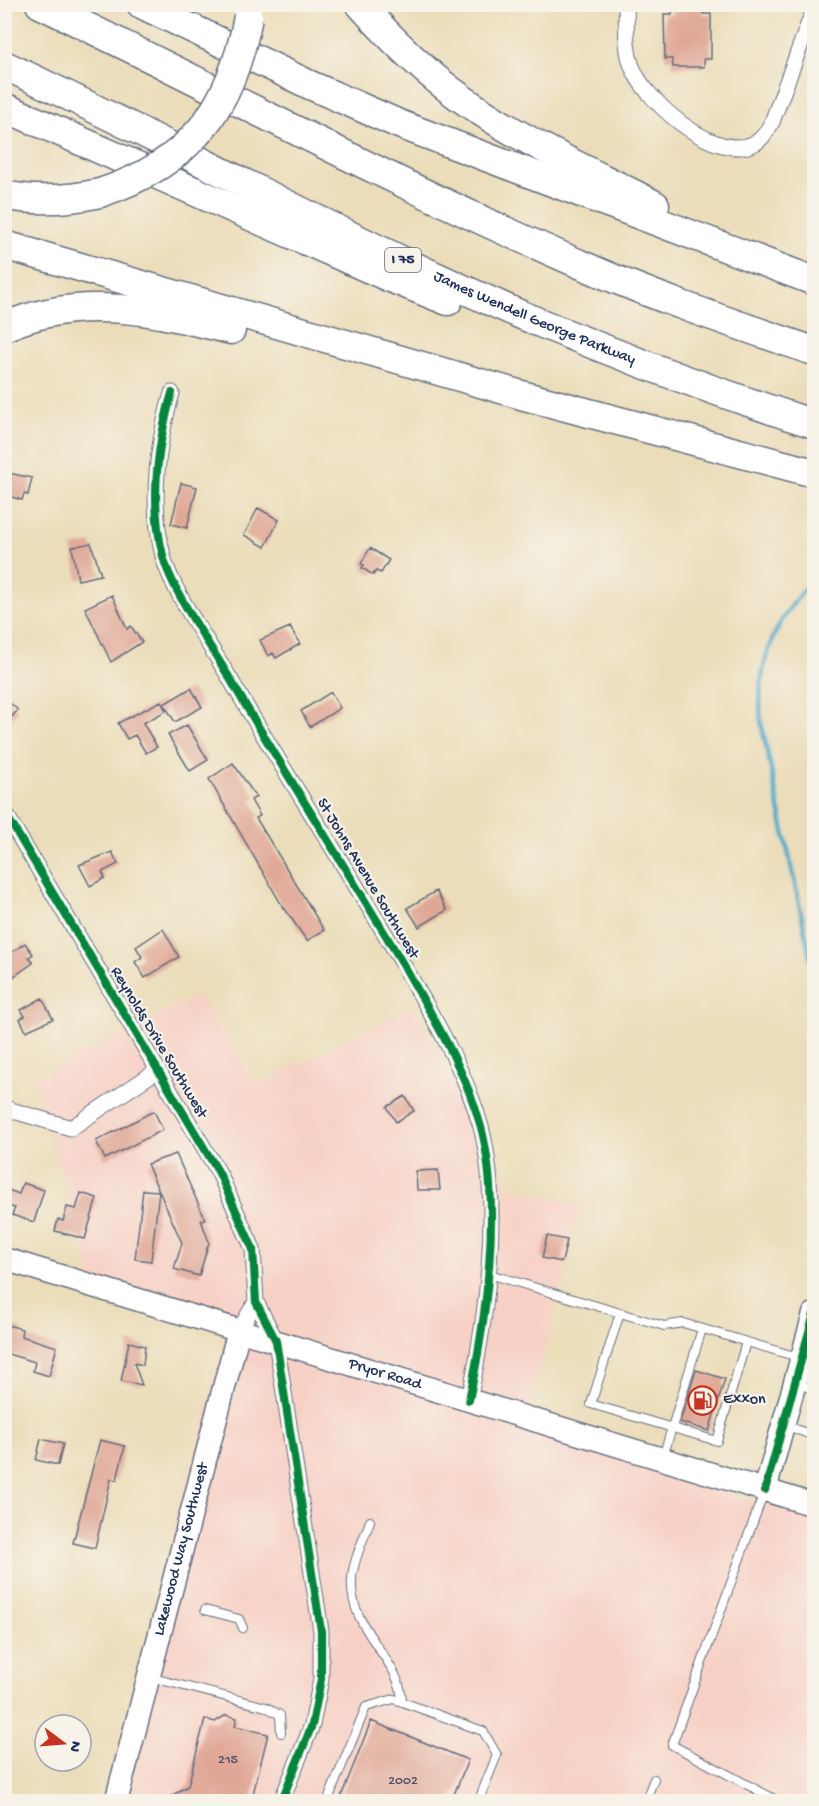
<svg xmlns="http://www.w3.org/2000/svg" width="819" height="1806" font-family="'Gochi Hand',sans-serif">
<rect width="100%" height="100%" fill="#f7f3e8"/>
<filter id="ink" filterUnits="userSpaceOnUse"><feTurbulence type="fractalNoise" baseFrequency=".0167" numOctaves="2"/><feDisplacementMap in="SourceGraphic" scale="12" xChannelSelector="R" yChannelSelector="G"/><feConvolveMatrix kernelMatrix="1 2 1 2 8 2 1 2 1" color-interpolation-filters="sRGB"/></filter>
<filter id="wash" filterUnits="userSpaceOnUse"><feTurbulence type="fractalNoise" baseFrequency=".008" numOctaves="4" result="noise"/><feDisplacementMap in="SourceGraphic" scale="24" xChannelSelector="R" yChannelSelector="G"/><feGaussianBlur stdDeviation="1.35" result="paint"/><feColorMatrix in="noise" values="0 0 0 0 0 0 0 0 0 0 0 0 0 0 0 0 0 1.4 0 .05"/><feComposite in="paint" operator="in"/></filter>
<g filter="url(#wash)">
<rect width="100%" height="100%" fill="#ebddb9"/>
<path fill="#f7d1c6" d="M198 995 257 1086 412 1006 510 1189 580 1204 555 1311 522 1427 814 1521V1801H105L228 1327 94 1287 34 1079Z"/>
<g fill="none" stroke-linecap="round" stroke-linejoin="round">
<path stroke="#4caacb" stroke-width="4.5" d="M814 580C773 620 756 665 761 722L814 975"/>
</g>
<g id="blocks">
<path fill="#e0a796" d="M672 4H703V14H711V59H704V67H673L672 59H665L664 14H672Z
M4 472 32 478 28 495 24 494 22 500 8 496 9 489 4 488Z
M181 483 197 487 187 528 171 524Z
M258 508 279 520 265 547 244 535Z
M91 543 101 575 78 580 72 547Z
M370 548 389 560 381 573 376 571 373 575 362 568 364 565 361 564Z
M112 595 127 629 131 626 142 642 111 662 85 608Z
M290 627 300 644 276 658 273 653 268 656 260 640Z
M191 688 202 707 175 722 164 704Z
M331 692 340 708 310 727 301 711Z
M4 698 18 710 4 725Z
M161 701 166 711 143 723 157 747 146 753 135 735 127 739 118 723Z
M187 725 208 760 190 771 168 735Z
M233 763 256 797 251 800 260 816 256 818 324 930 307 941 280 902 209 779Z
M112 852 118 864 102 872 105 878 90 886 79 865Z
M436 891 447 910 419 927 407 908Z
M163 929 179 957 145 978 135 962 142 957 136 947Z
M25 943 33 954 29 957 33 963 4 983V958Z
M42 998 53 1019 26 1031 20 1019 25 1016 21 1010Z
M405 1096 414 1111 396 1122 387 1107Z
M154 1111 163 1130 105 1159 96 1141Z
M176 1154 205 1219 201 1220 209 1242 199 1276 174 1269 182 1243 147 1164Z
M438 1170 440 1190H417L416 1171Z
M23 1183 44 1190 34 1222 12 1215 15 1208 4 1205 8 1190 19 1194Z
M143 1190 159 1191 151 1261 135 1259Z
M81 1193 97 1198 85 1239 55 1231 58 1219 63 1221 67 1207 76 1209Z
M547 1236 567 1240 562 1262 542 1258Z
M4 1324 22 1329 21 1336 57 1347 49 1376 33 1371 35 1362 4 1353Z
M129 1342 145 1346 143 1365 134 1363 142 1385 121 1381Z
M696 1370 725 1379 709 1431 680 1422Z
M41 1439 63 1444 58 1465 36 1460Z
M100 1440 125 1446 117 1480 111 1479 95 1548 73 1543Z
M226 1715 237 1718 235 1726 268 1734 251 1802H161L188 1786 205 1719 215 1722Z
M371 1721 468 1760 451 1802H339Z"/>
</g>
</g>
<g filter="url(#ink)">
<use href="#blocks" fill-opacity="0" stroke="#646c7e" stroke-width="1.5"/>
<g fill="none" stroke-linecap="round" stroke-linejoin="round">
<defs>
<path id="lane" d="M486 1273 664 1326 683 1323 801 1358
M620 1313 591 1404 717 1441 746 1342
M797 1383 814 1390
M785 1425 814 1436
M663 1457 702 1329
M764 1492 672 1745 780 1802
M370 1521C364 1539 353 1560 352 1579 348 1631 402 1659 402 1702
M205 1610 239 1619 243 1628
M149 1677 266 1707 280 1715 281 1733
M327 1802 366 1707 394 1699 483 1731 497 1755 478 1802
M645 1802 654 1779"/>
<path id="street" d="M626 4C627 26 624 53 635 73 651 105 717 163 755 143 763 139 768 130 772 122L814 9
M172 393C157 445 150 503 163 556 171 589 210 645 229 677 284 772 344 864 400 959 431 1014 464 1066 481 1127 502 1207 486 1320 469 1400
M4 811 219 1173 253 1249 256 1302 276 1341 321 1631V1679L312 1725 281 1802
M4 1108 71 1128 158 1070
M239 1330 256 1302"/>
<g id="secondary">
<path id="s1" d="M4 1259 814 1505"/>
<path d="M765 1490 814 1314"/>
<path id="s2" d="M116 1802 239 1330"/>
</g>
<g id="highway">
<path d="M40 4C223 92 402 188 589 268 662 300 738 325 814 351"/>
<path d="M141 4 310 85 399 124 814 281"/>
<path d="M360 4C391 39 424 72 461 98 521 141 590 171 655 205"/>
<path id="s3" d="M4 65C183 149 357 245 538 322 629 360 721 394 814 424"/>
<path d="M4 107 388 277 448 301"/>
<path d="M4 195C37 202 68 200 100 193"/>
<path d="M4 245 525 396 814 473"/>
<path d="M4 327C80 293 155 311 231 330"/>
</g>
</defs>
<use href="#lane" stroke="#646c7e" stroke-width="10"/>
<use href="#street" stroke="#646c7e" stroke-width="17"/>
<use href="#secondary" stroke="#646c7e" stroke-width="25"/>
<use href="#highway" stroke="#646c7e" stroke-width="31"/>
<use href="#lane" stroke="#fff" stroke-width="8"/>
<use href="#street" stroke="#fff" stroke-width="15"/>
<use href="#secondary" stroke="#fff" stroke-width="22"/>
<use href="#highway" stroke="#fff" stroke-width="28"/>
<defs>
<path id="highway-bridge" d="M100 193C191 163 231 109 248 17"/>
</defs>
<use href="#highway-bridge" stroke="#646c7e" stroke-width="31" stroke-linecap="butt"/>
<use href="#highway-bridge" stroke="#fff" stroke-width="28"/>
<defs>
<path id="cycleway" d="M172 393C157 445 150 503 163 556 171 589 210 645 229 677 284 772 344 864 400 959 431 1014 464 1066 481 1127 502 1207 486 1320 469 1400
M4 811 219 1173 253 1249 256 1302 276 1341 321 1631V1679L312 1725 281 1802
M765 1490 814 1314"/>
</defs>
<use href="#cycleway" stroke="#f7f3e8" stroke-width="11"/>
<use href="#cycleway" stroke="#00873e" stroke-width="8"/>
</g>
</g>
<defs>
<symbol id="fuel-ring" viewBox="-11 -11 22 22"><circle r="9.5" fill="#f7f3e8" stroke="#c8321e" stroke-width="1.5"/><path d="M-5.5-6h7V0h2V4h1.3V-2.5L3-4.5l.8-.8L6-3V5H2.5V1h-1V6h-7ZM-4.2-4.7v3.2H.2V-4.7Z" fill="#c8321e"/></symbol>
</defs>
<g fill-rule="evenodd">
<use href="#fuel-ring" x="686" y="1384" width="33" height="33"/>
</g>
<g text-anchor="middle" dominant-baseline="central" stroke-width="4.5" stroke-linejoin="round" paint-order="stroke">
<g font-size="14" fill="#4c4d6c">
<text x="228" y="1760">215</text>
<text x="403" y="1781">2002</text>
</g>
<rect fill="#f7f3e8" stroke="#5d6a87" stroke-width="1.5" x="385" y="248" width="36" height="24" rx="4.5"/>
<g font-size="15" font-weight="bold" fill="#1b2f5e">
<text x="403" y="260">I 75</text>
</g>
<g font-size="16" fill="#1b2f5e" stroke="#f7f3e8">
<text stroke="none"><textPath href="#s3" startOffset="588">James Wendell George Parkway</textPath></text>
<text transform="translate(367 879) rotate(59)">St Johns Avenue Southwest</text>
<text transform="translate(158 1043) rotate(59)">Reynolds Drive Southwest</text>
<text stroke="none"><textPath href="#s1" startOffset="398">Pryor Road</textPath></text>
<text stroke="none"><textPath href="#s2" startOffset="261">Lakewood Way Southwest</textPath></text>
</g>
<g font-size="16" fill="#1b2f5e" stroke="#f7f3e8" text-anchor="start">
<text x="723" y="1400">Exxon</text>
</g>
</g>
<rect width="819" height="1806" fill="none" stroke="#f7f3e8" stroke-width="24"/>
<g transform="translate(63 1743) rotate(106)"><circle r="28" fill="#f7f3e8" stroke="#9fa5b1" stroke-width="1.5"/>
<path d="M0-4.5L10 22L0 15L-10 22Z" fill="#c8321e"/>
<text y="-9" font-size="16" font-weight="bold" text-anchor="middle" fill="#1b2f5e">N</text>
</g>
</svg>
